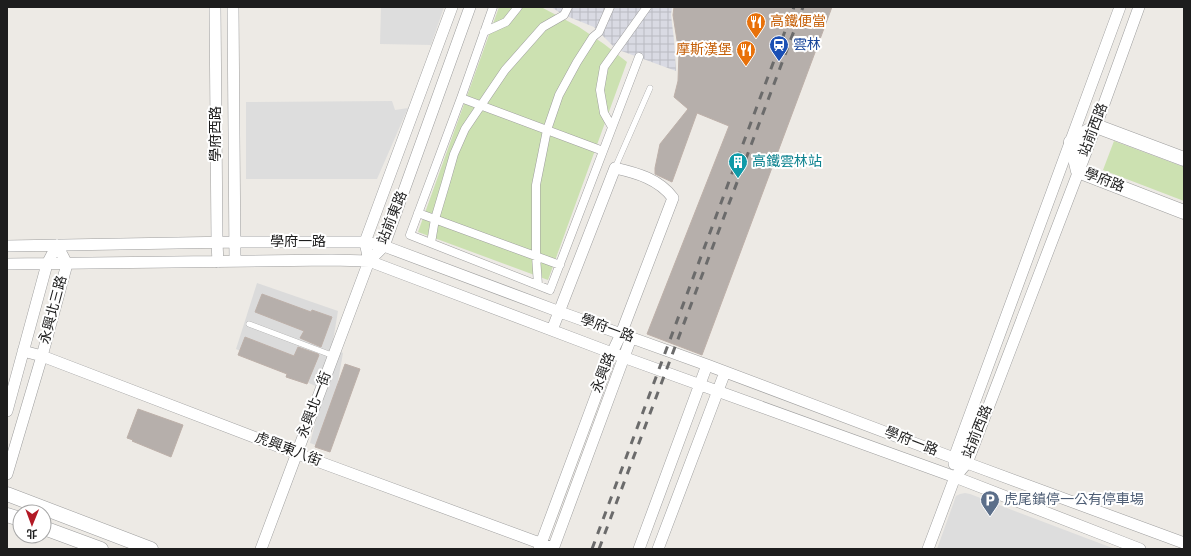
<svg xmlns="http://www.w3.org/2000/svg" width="1191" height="556" font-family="Overpass,'Noto Sans TC',sans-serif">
<defs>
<pattern id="plaza-grid" width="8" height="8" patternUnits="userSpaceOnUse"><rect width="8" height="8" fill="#d9dae3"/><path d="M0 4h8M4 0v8" fill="none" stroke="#babbc2"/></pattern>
</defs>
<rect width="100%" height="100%" fill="#edeae5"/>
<path fill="#dbdbdb" d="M257 283 338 311 332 347 343 353 326 449 310 443 324 390 236 349Z"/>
<path fill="#cce1b1" d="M499 7H541L579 27 604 44 627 62 548 280 418 232Z
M1114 141 1184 167V201L1103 170Z"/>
<path fill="#ddd" d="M381 7H444L431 45 380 44Z
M392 101 395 110 408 108 377 179H246V102Z
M965 493 970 494 1115 549H937L956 496 960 494Z"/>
<path fill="url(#plaza-grid)" d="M551 7H672L671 15 674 40 676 71 616 49 594 27 564 15Z"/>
<path fill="#b6afab" stroke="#bdb0a9" d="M674 7H832L702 355 647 334 729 126 697 113 672 182 655 174V168L660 144 688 109 674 97 678 81 679 53 673 15Z
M262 294 311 312 312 310 332 317 321 347 300 338 304 331 255 312Z
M245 337 294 356 298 347 318 354 319 355 307 384 286 377 287 374 238 355Z
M345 364 360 369 330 452 315 447Z
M138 409 183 425 171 457 132 441 133 440 127 438Z"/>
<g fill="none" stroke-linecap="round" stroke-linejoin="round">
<defs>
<path id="service" d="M615 168 650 88
M249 324 334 356"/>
<path id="pedestrian" d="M493 7 461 98 410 235 550 290 639 57
M484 32 506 22 518 7
M461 98 603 151
M612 127 604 113 600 90 604 67 647 7
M418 213 560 265
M431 243 435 219 446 182 454 154 465 129 505 70 543 27 564 15 568 7
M538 285 536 256V185L547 130 559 95 577 62 593 37 599 32 610 7"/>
<path id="minor" d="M215 7 217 243 218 262
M233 7 235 261
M7 246 234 242H365L384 246 560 312 707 365 967 463 1184 543
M369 261 365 242 452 7
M7 264 331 260 369 261 612 353 955 477 1140 549
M23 351 42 356 306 457 553 548
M7 411 47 264 57 245
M954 464V458L1120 7
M7 474 42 356 67 264 57 245
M261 549 369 261 384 246 470 7
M539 549 612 353 621 334 673 198C659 179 637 173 615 168L552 330
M553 549 631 338
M639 549 707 365
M658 549 725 372
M928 549 955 477 967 463 1096 126 1139 7"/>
<path id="tertiary" d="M1184 159 1096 126 1071 142 1078 171 1184 212
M7 494 151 549
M7 515 20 519
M44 528 101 549"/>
</defs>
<use href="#service" stroke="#9e9e9e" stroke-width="6"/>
<use href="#pedestrian" stroke="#9e9e9e" stroke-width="9"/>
<use href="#minor" stroke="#9e9e9e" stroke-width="12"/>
<use href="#tertiary" stroke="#9e9e9e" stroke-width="15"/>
<use href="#service" stroke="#fff" stroke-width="5.5"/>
<use href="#pedestrian" stroke="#fff" stroke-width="8"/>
<use href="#minor" stroke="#fff" stroke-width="11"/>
<use href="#tertiary" stroke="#fff" stroke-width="14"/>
<path stroke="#6b6b6b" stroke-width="3" stroke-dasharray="8 8" stroke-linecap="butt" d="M592 549 794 7
M599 549 803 7"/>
</g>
<defs>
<symbol id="restaurant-pin" viewBox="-11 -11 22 30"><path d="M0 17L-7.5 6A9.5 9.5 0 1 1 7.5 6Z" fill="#e8710a" stroke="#fff"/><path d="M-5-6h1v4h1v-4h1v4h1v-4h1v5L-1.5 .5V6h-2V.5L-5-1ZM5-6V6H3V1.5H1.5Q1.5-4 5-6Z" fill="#fff"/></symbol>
<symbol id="station-pin" viewBox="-11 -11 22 30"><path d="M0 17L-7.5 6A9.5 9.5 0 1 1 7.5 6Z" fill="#1a4fb4" stroke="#fff"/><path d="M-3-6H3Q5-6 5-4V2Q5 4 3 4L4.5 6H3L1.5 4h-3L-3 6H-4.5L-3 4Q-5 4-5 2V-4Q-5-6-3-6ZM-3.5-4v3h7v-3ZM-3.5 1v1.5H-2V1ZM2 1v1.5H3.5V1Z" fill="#fff"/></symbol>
<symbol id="building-pin" viewBox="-11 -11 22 30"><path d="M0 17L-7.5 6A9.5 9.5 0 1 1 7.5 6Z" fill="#0f9aa8" stroke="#fff"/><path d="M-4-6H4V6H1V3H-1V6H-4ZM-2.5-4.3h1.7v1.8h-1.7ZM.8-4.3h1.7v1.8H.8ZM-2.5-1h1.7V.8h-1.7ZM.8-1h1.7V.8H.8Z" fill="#fff"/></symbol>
<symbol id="parking-pin" viewBox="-11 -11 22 30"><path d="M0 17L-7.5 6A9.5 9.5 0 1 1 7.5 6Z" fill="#5c6f8a" stroke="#fff"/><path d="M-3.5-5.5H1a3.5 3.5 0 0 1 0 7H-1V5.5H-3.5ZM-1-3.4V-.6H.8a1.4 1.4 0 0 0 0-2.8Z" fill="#fff"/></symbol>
</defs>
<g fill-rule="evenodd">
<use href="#restaurant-pin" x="745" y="11" width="22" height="30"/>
<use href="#station-pin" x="768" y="34" width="22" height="30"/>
<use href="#restaurant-pin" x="735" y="39" width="22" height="30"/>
<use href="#building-pin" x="727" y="151" width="22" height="30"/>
<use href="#parking-pin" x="979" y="489" width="22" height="30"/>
</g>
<g text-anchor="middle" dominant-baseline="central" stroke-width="4" stroke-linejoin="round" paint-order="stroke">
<g font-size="14" fill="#c56008" stroke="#fff" text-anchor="start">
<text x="770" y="22">高鐵便當</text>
<text x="732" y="50" text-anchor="end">摩斯漢堡</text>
</g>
<g font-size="14" fill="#164399" stroke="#fff" text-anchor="start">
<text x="793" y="45">雲林</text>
</g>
<g font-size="14" fill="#1d1d1d" stroke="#fff">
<text transform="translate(1094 130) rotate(-69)">站前西路</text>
<text transform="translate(216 134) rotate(-90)">學府西路</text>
<text transform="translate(1104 181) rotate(21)">學府路</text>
<text transform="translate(393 218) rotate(-68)">站前東路</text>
<text x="298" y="242">學府一路</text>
<text transform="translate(54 310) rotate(-75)">永興北三路</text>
<text transform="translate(607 329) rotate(20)">學府一路</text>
<text transform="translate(604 373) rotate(-69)">永興路</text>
<text transform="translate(315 405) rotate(-69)">永興北一街</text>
<text transform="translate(978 432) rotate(-68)">站前西路</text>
<text transform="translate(911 442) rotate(21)">學府一路</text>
<text transform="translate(288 450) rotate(21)">虎興東八街</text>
</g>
<g font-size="14" fill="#0d838f" stroke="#fff" text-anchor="start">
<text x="752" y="162">高鐵雲林站</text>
</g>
<g font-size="14" fill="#4e5e75" stroke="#fff" text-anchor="start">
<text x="1004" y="500">虎尾鎮停一公有停車場</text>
</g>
</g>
<rect width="1191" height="556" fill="none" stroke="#1d1d1d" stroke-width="16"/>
<g transform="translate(32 524) rotate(181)"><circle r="19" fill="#ffffff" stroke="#a5a5a5"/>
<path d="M0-3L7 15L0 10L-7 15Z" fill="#b21925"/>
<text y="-6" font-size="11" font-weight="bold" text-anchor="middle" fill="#1d1d1d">北</text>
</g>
</svg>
